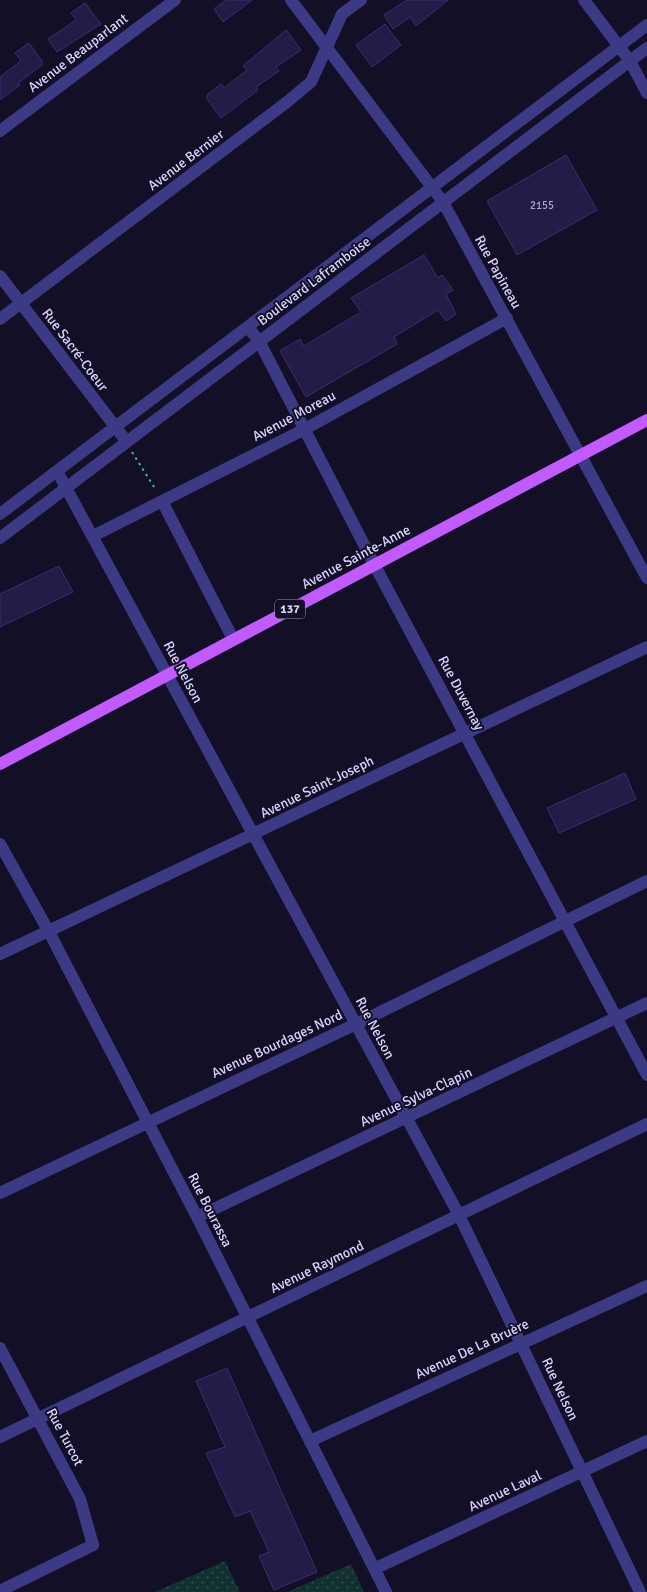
<svg xmlns="http://www.w3.org/2000/svg" width="647" height="1592" font-family="Signika,sans-serif">
<defs>
<pattern id="park-dots" width="8" height="8" patternUnits="userSpaceOnUse" patternTransform="scale(1.25)"><rect width="8" height="8" fill="#12302f"/><path d="M2 2h.1M6 6h.1" fill="none" stroke="#344d4e" stroke-width="1.8" stroke-linecap="round"/></pattern>
</defs>
<rect width="100%" height="100%" fill="#130f26"/>
<path fill="url(#park-dots)" d="M225 1561 240 1592H155Z
M351 1564 364 1592H287Z"/>
<path fill="#241b47" stroke="#3b2d73" d="M226 0H252L223 22 214 9Z
M407 0H448L416 26 410 17 393 29 384 15Z
M85 3 101 24 57 52 48 39 76 20 71 13Z
M385 24 401 45 372 67 356 45Z
M286 30 301 50 276 67 279 71 256 87 258 90 221 118 207 99V95L221 84 224 88 247 70 243 66Z
M29 43 42 61V65L18 83 20 85 0 100V77L21 61 15 53Z
M566 155 597 210 517 255 487 201Z
M424 255 438 278 442 275 453 290 446 294 456 314 446 321 438 310 394 337 397 344 306 397 280 351 300 339 304 346 361 312 351 298Z
M59 566 73 592 0 627V594Z
M625 773 636 799 559 833 547 808Z
M227 1368 317 1572 274 1590 259 1556 269 1552 250 1511 235 1517 206 1453 225 1447 196 1381Z"/>
<g fill="none" stroke-linecap="round" stroke-linejoin="round">
<path stroke="#2fb8b0" stroke-width="2" stroke-dasharray="2.5 4" stroke-linecap="butt" d="M132 452 156 490"/>
<path stroke="#3d3a85" stroke-width="12" d="M291 0 443 202 647 578
M584 0 630 61 647 93
M0 131 175 0
M0 276 127 442
M0 319 287 102 311 82 342 14 361 0
M248 327 259 341 374 564 647 1075
M57 471 459 1215 640 1592
M162 501 233 639
M0 514 647 25
M93 536 305 429 507 318
M0 538 647 48
M0 844 49 932 197 1217 386 1592
M0 954 647 647
M0 1193 356 1024 647 881
M197 1217 647 1003
M0 1348 80 1499 93 1545 0 1591
M0 1437 647 1124
M310 1441 647 1286
M376 1568 647 1441"/>
<path stroke="#c25bff" stroke-width="12" d="M0 764 647 420"/>
</g>
<g text-anchor="middle" dominant-baseline="central" stroke-width="4" stroke-linejoin="round" paint-order="stroke">
<g font-size="11" fill="#aca6d1">
<text x="542" y="205">2155</text>
</g>
<rect fill="#130f26" stroke="#9e99be" stroke-width="1" x="275" y="599.5" width="30" height="19" rx="4"/>
<g font-size="12" font-weight="bold" fill="#d9d4ff">
<text x="290" y="609">137</text>
</g>
<g font-size="14" fill="#d9d4ff" stroke="#130f26">
<text transform="translate(78 53) rotate(-37)">Avenue Beauparlant</text>
<text transform="translate(186 160) rotate(-37)">Avenue Bernier</text>
<text transform="translate(498 272) rotate(61)">Rue Papineau</text>
<text transform="translate(314 281) rotate(-37)">Boulevard Laframboise</text>
<text transform="translate(75 350) rotate(53)">Rue Sacré-Coeur</text>
<text transform="translate(294 416) rotate(-28)">Avenue Moreau</text>
<text transform="translate(356 557) rotate(-28)">Avenue Sainte-Anne</text>
<text transform="translate(183 672) rotate(62)">Rue Nelson</text>
<text transform="translate(461 693) rotate(62)">Rue Duvernay</text>
<text transform="translate(317 787) rotate(-26)">Avenue Saint-Joseph</text>
<text transform="translate(375 1028) rotate(62)">Rue Nelson</text>
<text transform="translate(277 1044) rotate(-25)">Avenue Bourdages Nord</text>
<text transform="translate(416 1097) rotate(-25)">Avenue Sylva-Clapin</text>
<text transform="translate(210 1210) rotate(63)">Rue Bourassa</text>
<text transform="translate(317 1267) rotate(-26)">Avenue Raymond</text>
<text transform="translate(472 1349) rotate(-25)">Avenue De La Bruère</text>
<text transform="translate(560 1389) rotate(65)">Rue Nelson</text>
<text transform="translate(65 1437) rotate(62)">Rue Turcot</text>
<text transform="translate(505 1491) rotate(-25)">Avenue Laval</text>
</g>
</g>
</svg>
